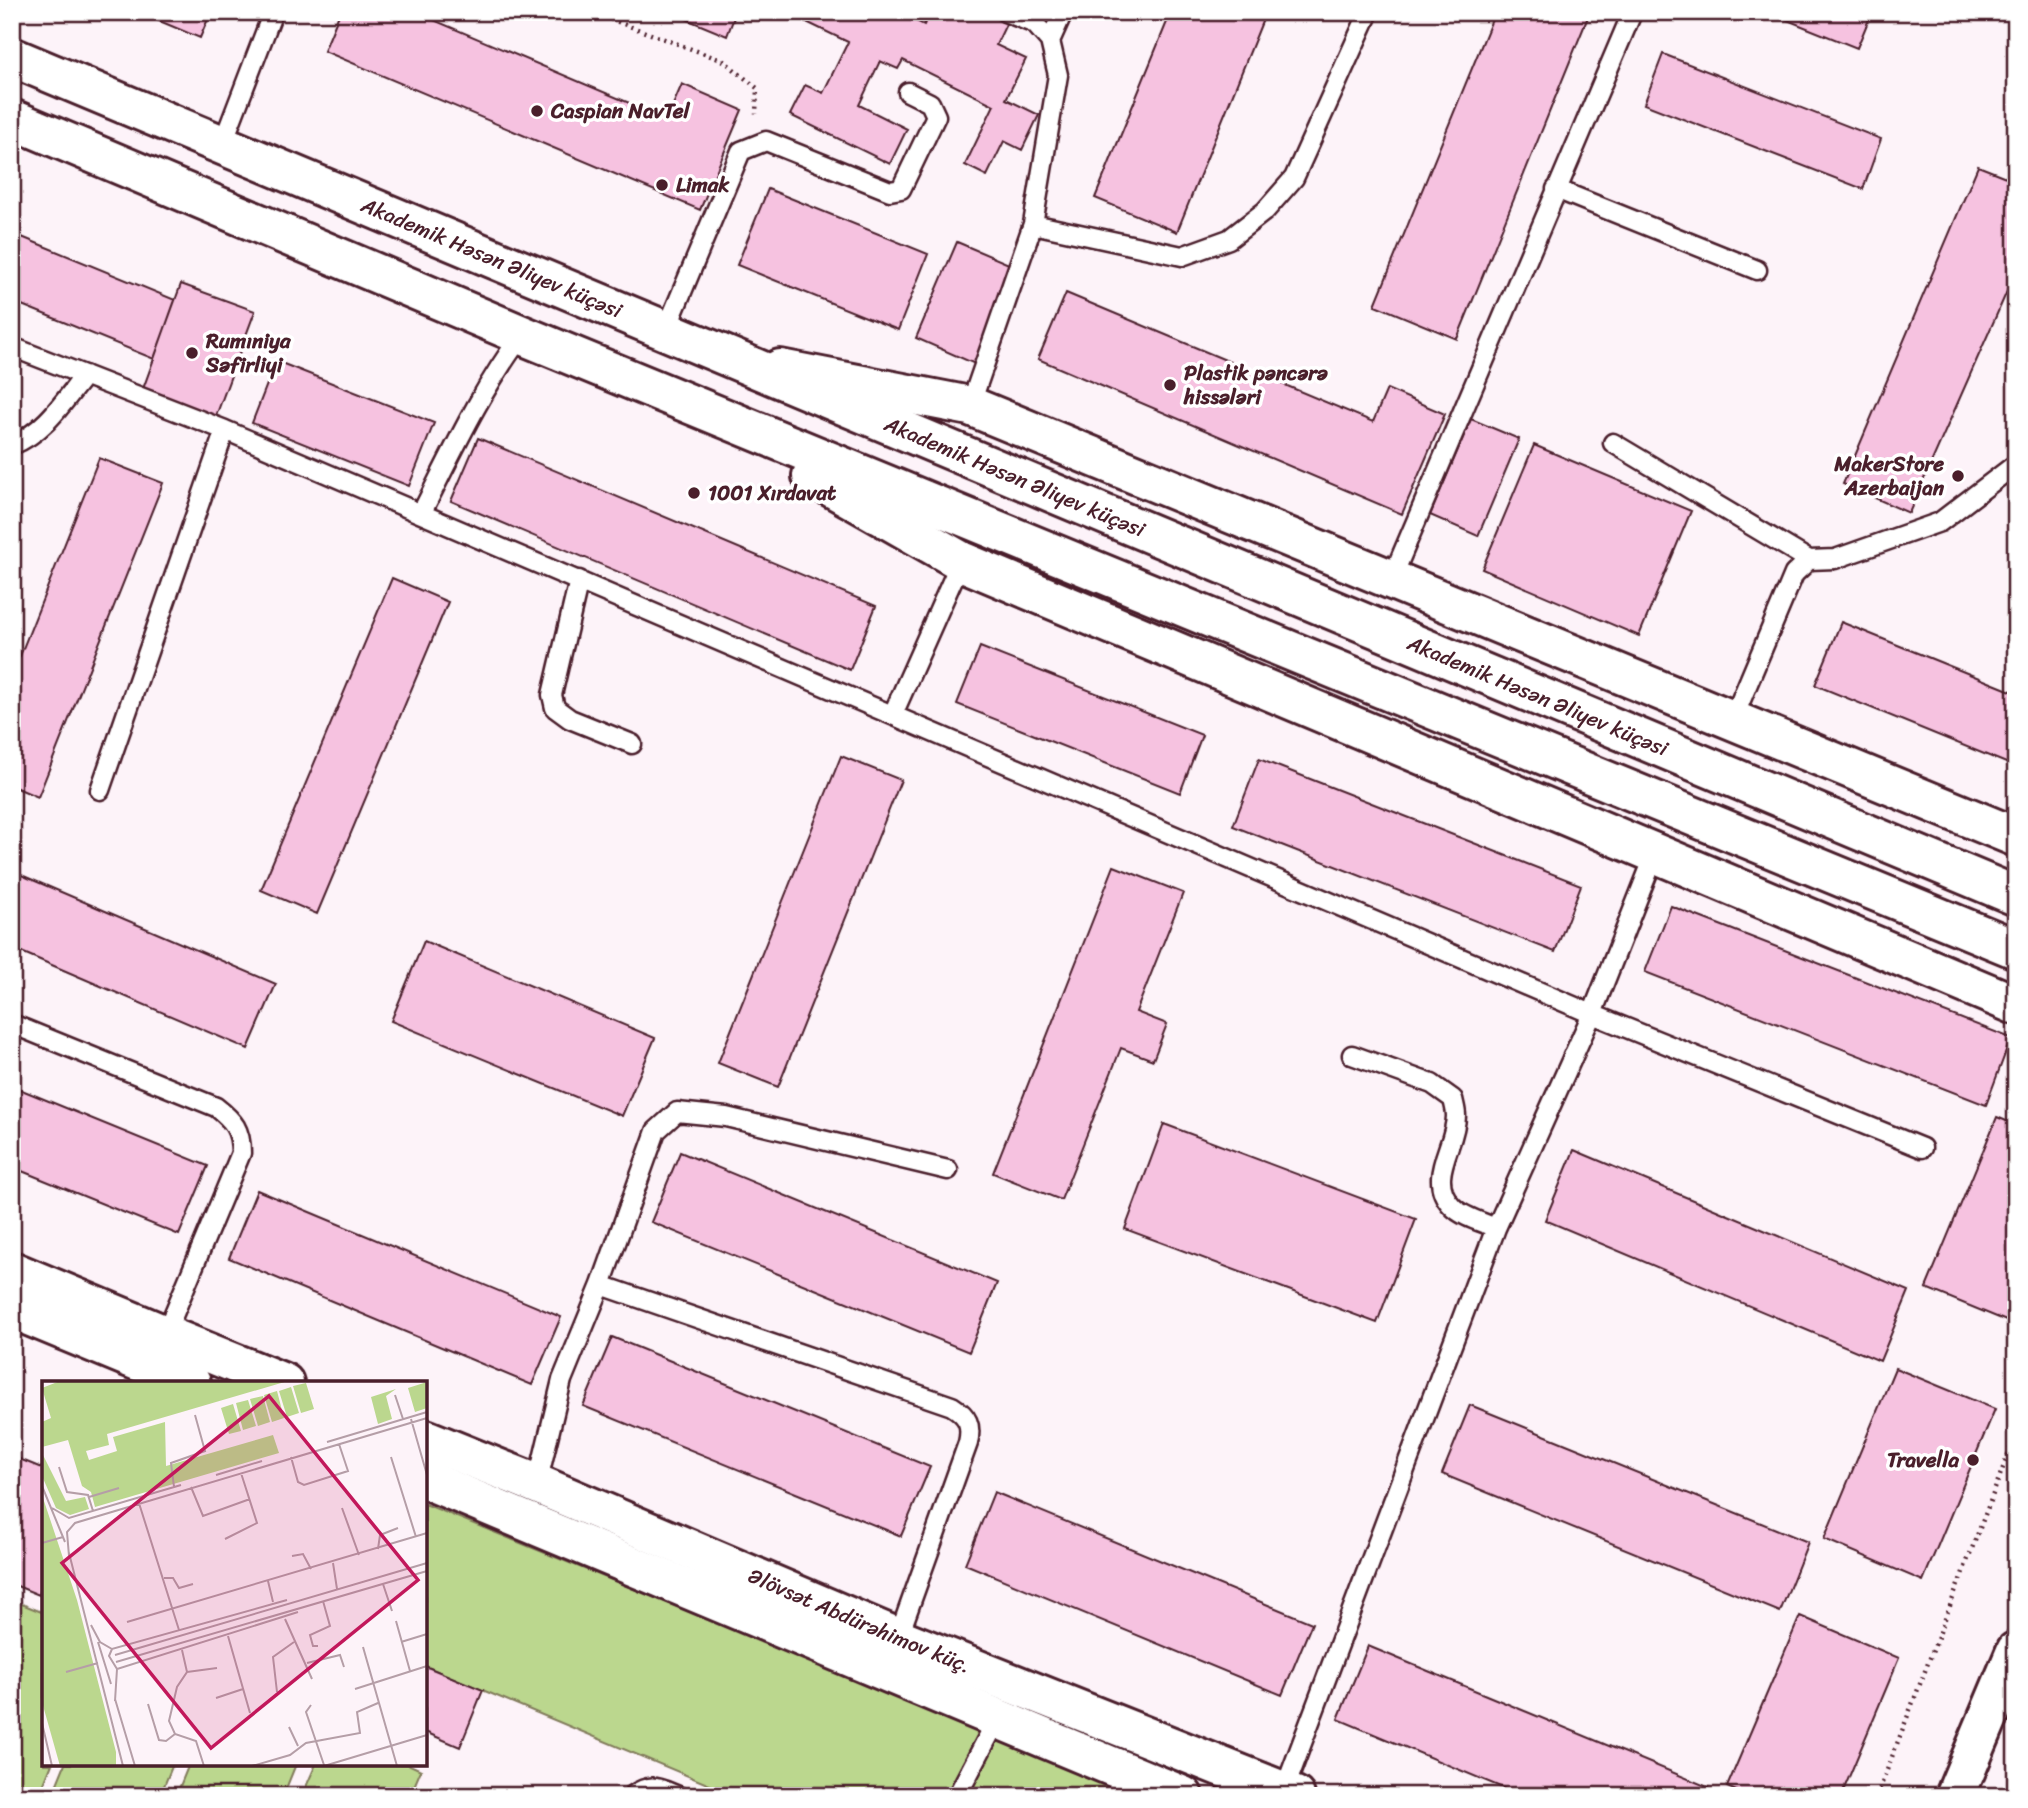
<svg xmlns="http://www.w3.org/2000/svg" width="2028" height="1808" font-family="Sriracha,sans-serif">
<rect width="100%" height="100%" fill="#fdf3f9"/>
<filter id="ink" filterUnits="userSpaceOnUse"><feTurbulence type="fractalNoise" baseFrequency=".0143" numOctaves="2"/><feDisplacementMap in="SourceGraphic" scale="14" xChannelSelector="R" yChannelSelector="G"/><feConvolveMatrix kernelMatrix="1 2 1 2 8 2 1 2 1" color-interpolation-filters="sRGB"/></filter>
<g filter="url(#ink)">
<path fill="#bbd78e" stroke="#827b5c" stroke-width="2" d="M425 1504 972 1727 1132 1796H736L425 1666Z
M12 1600 44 1613V1764H52L39 1796H12Z
M65 1764H173L160 1796H52Z
M189 1764H296L283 1796H176Z
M316 1764H408L421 1770 410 1796H302Z"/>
<path fill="#f6c2e0" stroke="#4a1f2b" stroke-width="2" d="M138 12H211L200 38Z
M340 12H415L667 119 682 84 742 110 700 210 324 51Z
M669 12H736L727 36Z
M798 12H898L924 25 930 12H991L1008 20 996 45 1026 59 1006 99 1039 115 1022 150 1004 141 987 176 965 165 994 105 903 60 898 69 880 61 859 105 907 129 890 164 790 115 805 85 823 93 848 42 796 17Z
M1171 12H1266L1177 232 1095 198Z
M1495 12H1590L1457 339 1375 305Z
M1767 12H1872L1857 48Z
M1663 54 1881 139 1863 189 1644 104Z
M1978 166 2016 181V271L1909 513 1843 484Z
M768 189 928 254 898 330 737 265Z
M12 233 175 300 154 359 12 301Z
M957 242 1016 267 975 364 916 338Z
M181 284 255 311 216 416 143 389Z
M1066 293 1373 422 1387 389 1445 414 1402 514 1038 359Z
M276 361 434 423 409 486 252 423Z
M1471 419 1519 439 1478 536 1430 515Z
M478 438 876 606 850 670 451 501Z
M1534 445 1691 511 1639 636 1482 569Z
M99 458 163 483 38 797 12 786V676Z
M392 578 448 602 317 914 261 890Z
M1841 622 2016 693V767L1815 685Z
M980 647 1202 735 1180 793 957 704Z
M841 756 901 780 778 1087 718 1063Z
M1259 759 1581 885 1555 952 1233 826Z
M1114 866 1183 893 1136 1012 1167 1024 1153 1060 1121 1048 1061 1200 993 1173Z
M12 871 276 984 248 1049 12 948Z
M1671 906 2011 1038 1986 1105 1645 972Z
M424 941 655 1038 622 1116 391 1021Z
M12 1086 208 1166 179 1235 12 1167Z
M1997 1117 2016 1125V1325L1926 1288Z
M1164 1124 1416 1219 1377 1323 1125 1229Z
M1574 1150 1909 1291 1880 1361 1545 1220Z
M680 1152 997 1283 969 1352 651 1222Z
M257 1190 561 1317 532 1385 229 1258Z
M612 1337 930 1467 901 1536 583 1406Z
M1895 1368 1995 1409 1923 1581 1824 1539Z
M1470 1405 1808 1542 1780 1612 1442 1474Z
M12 1456 44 1469V1583L39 1595 12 1584Z
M994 1492 1312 1623 1282 1695 965 1564Z
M1800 1616 1899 1658 1841 1796H1748L1727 1787Z
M1368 1646 1708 1787 1705 1796H1522L1338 1719Z
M425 1666 483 1690 460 1747 425 1732Z"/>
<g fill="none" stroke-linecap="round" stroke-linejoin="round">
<defs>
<path id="lane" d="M1050 41 1063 12
M222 145 273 12
M1556 189 1757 270
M1033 224 1182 256 1229 239 1265 211 1294 178 1369 12
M666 330 741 151 766 141 890 191 901 189 936 116 930 103 908 92
M12 347 225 430 1592 1014 1922 1148
M970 406 1033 224 1058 75 1050 41 1035 24 1005 12
M1613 443 1809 560
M12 445C45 432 64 401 85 375
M422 512C453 451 481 390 522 335
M1392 578 1632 13
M579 580 552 695 555 708 570 719 632 744
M893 714 961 561
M1733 719 1794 574 1809 560 1835 559 1940 522 2016 464
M100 790 225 430
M12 1024 216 1107C234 1121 241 1130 241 1153L165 1335
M1352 1055 1432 1084 1453 1099C1454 1104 1456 1110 1456 1116 1456 1146 1425 1178 1452 1206 1462 1217 1482 1222 1496 1228
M601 1285 952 1406C968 1416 972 1425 968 1443L898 1638
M537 1484 562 1380 601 1285 656 1131 677 1112 726 1117 948 1170
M632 1796C651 1782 658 1788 678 1796
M957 1796 998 1718
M1282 1796 1496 1228 1592 1014 1656 852"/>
<g id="secondary">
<path d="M780 369 970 406 2016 837"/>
<path d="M12 1271 165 1335 284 1383"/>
<path d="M12 1309 191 1383"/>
<path id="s1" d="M425 1439 537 1484 898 1638 1295 1796"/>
<path d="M425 1479 1183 1796"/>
<path d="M1955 1796 2016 1651"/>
</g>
<g id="primary">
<path id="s2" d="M12 57 2016 896"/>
<path d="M12 119 522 335 2016 949"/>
<path d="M812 476 961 561 2016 1005"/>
</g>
</defs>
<use href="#lane" stroke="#4a1f2b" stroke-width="23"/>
<use href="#secondary" stroke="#4a1f2b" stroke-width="44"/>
<use href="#primary" stroke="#4a1f2b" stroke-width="44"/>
<path stroke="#4a1f2b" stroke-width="4.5" stroke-dasharray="2 5" stroke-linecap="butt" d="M591 12 724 61 757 88 756 114
M1877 1796 2016 1434"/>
<use href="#lane" stroke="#fff" stroke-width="18"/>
<use href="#secondary" stroke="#fff" stroke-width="38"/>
<use href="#primary" stroke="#fff" stroke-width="38"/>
</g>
</g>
<g fill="#4a1f2b" stroke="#fff" stroke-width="2.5">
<circle cx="537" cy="111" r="7"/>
<circle cx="662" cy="185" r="7"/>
<circle cx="192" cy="353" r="7"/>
<circle cx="1170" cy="385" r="7"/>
<circle cx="1958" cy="476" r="7"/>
<circle cx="694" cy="493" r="7"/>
<circle cx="1973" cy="1460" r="7"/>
</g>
<g text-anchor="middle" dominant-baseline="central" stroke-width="7" stroke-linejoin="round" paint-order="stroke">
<g font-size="21" font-weight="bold" fill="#4a1f2b" stroke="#fff" text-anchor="start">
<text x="551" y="111">Caspian NavTel</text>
<text x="676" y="185">Limak</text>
<text x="206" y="341">Rumıniya<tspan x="206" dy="24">Səfirliyi</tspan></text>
<text x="1184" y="373">Plastik pəncərə<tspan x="1184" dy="24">hissələri</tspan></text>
<text x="1944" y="464" text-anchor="end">MakerStore<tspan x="1944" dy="24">Azerbaijan</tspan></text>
<text x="708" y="493">1001 Xırdavat</text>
<text x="1959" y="1460" text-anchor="end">Travella</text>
</g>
<g font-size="21" fill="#4a1f2b" stroke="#fff">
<text stroke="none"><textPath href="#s2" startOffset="520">Akademik Həsən Əliyev küçəsi</textPath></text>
<text stroke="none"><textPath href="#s2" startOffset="1087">Akademik Həsən Əliyev küçəsi</textPath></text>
<text stroke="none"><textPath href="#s2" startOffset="1654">Akademik Həsən Əliyev küçəsi</textPath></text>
<text stroke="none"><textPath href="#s1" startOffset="471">Əlövsət Abdürəhimov küç.</textPath></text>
</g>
</g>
<g transform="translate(42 1381)">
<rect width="385" height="385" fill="#fdf3f9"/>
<path d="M18 0H246L65 53 67 64 44 70 47 79 75 70 71 56 123 41 124 85 231 54 237 72 53 126 49 111 40 105 26 59 0 66V41L9 37 0 7ZM385 1V27L373 31 366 7ZM264 2 272 28 259 32 251 5ZM249 6 257 32 245 36 237 10ZM354 8 344 15 350 38 336 43 329 16ZM235 10 242 37 230 41 222 14ZM221 15 228 41 216 45 208 18ZM206 19 214 45 201 49 194 22ZM191 23 199 50 187 53 179 27ZM0 72 24 120 43 116 47 128 28 134 14 127 0 95ZM0 114 35 219 74 371V385H18L0 321Z" fill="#bbd78e"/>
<path fill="none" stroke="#b59ea7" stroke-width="2" d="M353 14 361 38M369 38 385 94M285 61 385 31M249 76 256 101 262 104 306 90 297 63M349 76 374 156M17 86 25 111 46 114 51 130M174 94 220 80M0 105 23 161M132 106 129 82 163 70 153 34M149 106 161 135 208 118M47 116 77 107M96 119 137 249M10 127 27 137 139 104M300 127 317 174M183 158 215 142 199 92M0 162 21 156M336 168 338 154 356 147M27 172 81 385M27 175 25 151 33 142 385 37M250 175 261 173 269 188M291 182 295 208M122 197H131L137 207 151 203M226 200 231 221M341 203 350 230M243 238 270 298M354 240 368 290M85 241 385 152M49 244 58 261 70 268 245 219M186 255 208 332M56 261 69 303M359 261 385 253M276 265H271L268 254 288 245 281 220M321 266 355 385M70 268 67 275 75 288M140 269 145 291 135 306 127 340 133 353 154 360 162 385M73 274 385 182M74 281 385 190M265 282 298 274 302 286M24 291 56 282M145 291 175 287M313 308 385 285M235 311 231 276 252 261M174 317 201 308M73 318 93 385M73 320 75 288 256 231M106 323 117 359 124 360 133 353M269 324 264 331 282 384M0 342 10 385M247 346 256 365M210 385 248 374 264 362 318 352 315 331 336 322M282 385 385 354"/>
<path fill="#c2185b" fill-opacity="0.15" stroke="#c2185b" stroke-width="3.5" d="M227 15 376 199 169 367 20 182Z"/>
<rect width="385" height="385" fill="none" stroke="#4a1f2b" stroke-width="3.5"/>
</g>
<rect width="2028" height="1808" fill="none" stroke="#fff" stroke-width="42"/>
<rect x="21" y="21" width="1986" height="1766" fill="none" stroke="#4a1f2b" stroke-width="2.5" filter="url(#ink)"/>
</svg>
